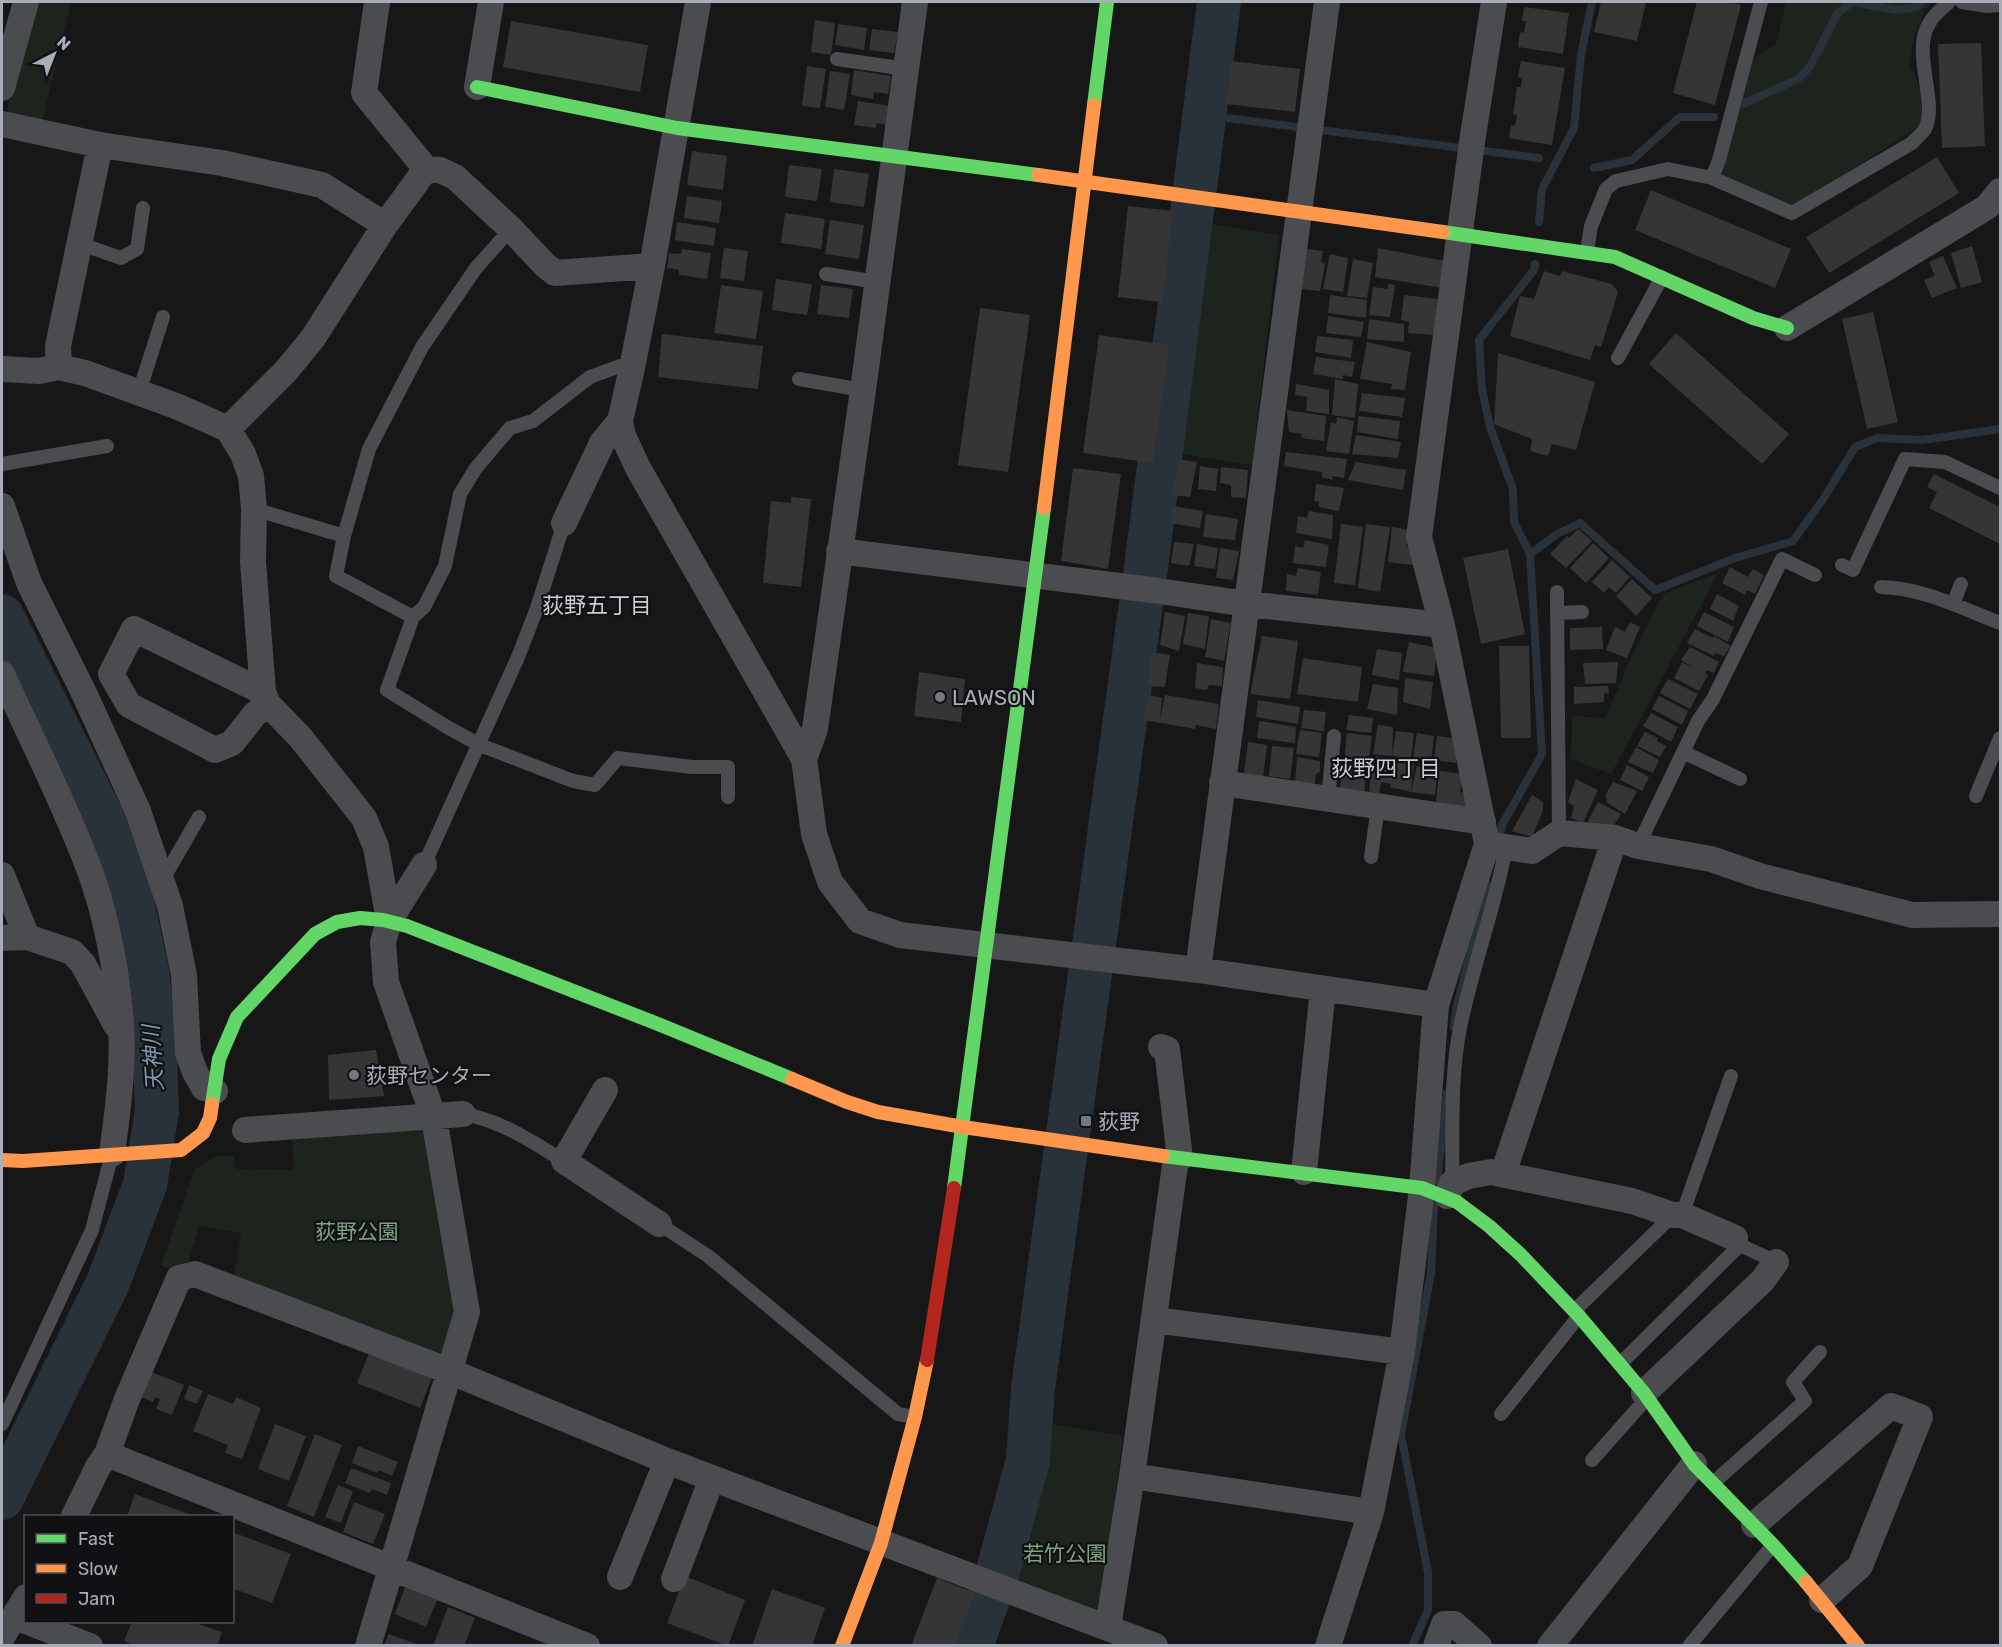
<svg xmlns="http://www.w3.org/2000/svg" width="2002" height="1647" font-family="Rubik,'Noto Sans JP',sans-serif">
<rect width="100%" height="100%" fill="#171717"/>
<path fill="#1d241e" d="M40 2H71L41 126 15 120 7 109Z
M1786 2H1933L1925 9 1915 34 1909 65 1930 107 1927 121 1783 214 1719 186 1752 59 1776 44Z
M1210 224 1279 235 1252 465 1179 454Z
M1718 573 1611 774 1571 759 1572 716 1605 718 1628 665 1663 594Z
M417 1124 425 1130 460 1310 446 1350 437 1357 234 1277 241 1233 199 1226 189 1261 171 1270 161 1265 195 1169 218 1156H234L236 1169 293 1170 292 1131Z
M1048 1424 1123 1435 1101 1608 1092 1611 1014 1582Z"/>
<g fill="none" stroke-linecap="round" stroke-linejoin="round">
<path stroke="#2a3239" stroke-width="8" d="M1853 2 1897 10 1917 7 1921 2
M1745 103 1798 79 1810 67 1837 14 1852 2
M1203 115 1539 158
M1594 168 1632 160 1680 117H1714
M1539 222 1542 189 1574 128 1581 55 1592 2
M1530 554 1514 522 1513 489 1490 427 1482 389 1479 340 1534 270 1535 264
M1498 841 1502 825 1542 754 1530 554 1557 534 1580 523 1655 590 1735 558 1793 541 1824 498 1855 447 1877 438 1922 440 2000 429
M1454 1027 1457 1006 1487 884
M1437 1181 1447 1093
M1412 1646 1428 1610V1572L1401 1435 1431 1273 1434 1205"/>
<path stroke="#2a3239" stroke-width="44" d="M2 616 112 837 132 902 147 971 154 1032 157 1111 145 1185 107 1285 2 1498
M971 1646 998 1571 1028 1460 1033 1388 1146 567 1219 2"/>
</g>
<path fill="#353536" d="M1601 2H1646L1637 41 1594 32Z
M1697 2H1729L1741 5 1715 105 1673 93Z
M1524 7 1569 13 1563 54 1518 47 1520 32 1524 33 1526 21H1522Z
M815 20 835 23 831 55 811 52Z
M511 21 648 45 640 92 503 67Z
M838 24 867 28 864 50 835 45Z
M872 29 898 32 894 53 869 50Z
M1981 43 1985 146 1942 148 1938 44Z
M1231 61 1300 69 1295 112 1226 104Z
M1521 61 1565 68 1552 145 1509 138 1511 125 1515 126 1517 115 1513 114 1517 87H1521L1522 78 1518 77Z
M807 66 826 69 820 108 802 106Z
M854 70 891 76 888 94 874 92 873 99 851 95Z
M830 71 850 74 844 110 825 107Z
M858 101 890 106 887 125 876 123V128L854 125Z
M692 151 727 156 723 190 687 185Z
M1937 157 1959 193 1829 273 1806 237Z
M789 165 822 169 817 201 785 197Z
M834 169 869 174 864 207 830 202Z
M1651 190 1791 249 1775 288 1635 230Z
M687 196 722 201 719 223 684 218Z
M1128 206 1173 211 1162 302 1118 297Z
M785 213 825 219 821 249 781 243Z
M830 220 864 225 859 259 825 254Z
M677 222 716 228 714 246 675 240Z
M1972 246 1982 282 1961 288 1951 253Z
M724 248 748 251 744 281 720 278Z
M1378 248 1445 261 1443 288 1375 277Z
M682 249 711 253 707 279 679 275V270L667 268 669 253 681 254Z
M1306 249 1323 251 1321 262 1325 264 1320 291 1301 289Z
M1330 254 1348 258 1343 292 1323 289Z
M1943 256 1957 288 1932 298 1924 280 1935 276 1929 262Z
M1353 259 1373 263 1367 298 1347 296Z
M1544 271 1560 276 1562 271 1612 284 1618 292 1601 347 1595 345 1590 360 1510 336 1520 296 1534 299Z
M776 279 812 284 807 315 772 310Z
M1388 284 1395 285 1390 317 1369 315 1373 287 1388 289Z
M721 285 763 291 756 339 714 333Z
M821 285 853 289 849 318 817 314Z
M1330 295 1367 300 1366 318 1328 313Z
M1404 295 1438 299 1434 335 1408 333 1409 322 1401 320Z
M980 308 1030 315 1008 472 958 465Z
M1873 312 1898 422 1867 429 1842 319Z
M1328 316 1364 322 1361 337 1326 333Z
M1369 319 1404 324V342L1367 339Z
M1676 333 1789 434 1762 464 1649 364Z
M662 334 763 346 758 389 658 377Z
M1099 335 1169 345 1153 463 1083 453Z
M1317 336 1353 340 1351 358 1315 352Z
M1367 342 1411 352 1405 390 1391 389 1392 384 1360 379Z
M1498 353 1595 382 1576 450 1552 444 1548 456 1530 451 1532 439 1494 424Z
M1316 357 1355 362 1352 377 1343 375V379L1313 374Z
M1335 379 1358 384 1355 418 1332 415Z
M1296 384 1329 390V414L1306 411 1307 397 1295 395Z
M1362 393 1405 398 1402 417 1359 411Z
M1287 410 1326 416 1324 441 1301 438 1302 434 1289 432Z
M1358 416 1400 421 1398 439 1357 432Z
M1337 417 1354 421 1349 454 1326 451 1331 422 1336 424Z
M1356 435 1401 442 1398 458 1352 454Z
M1286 452 1347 459 1344 478 1332 476 1333 480 1322 477V472L1284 466Z
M1179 459 1197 462 1190 497 1172 495Z
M1356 462 1406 470 1403 490 1348 480Z
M1200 466 1218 469 1216 491 1198 489Z
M1221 467 1248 470 1246 498 1231 497V485L1220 483Z
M1073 468 1121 474 1108 569 1061 561Z
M1934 474 2000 507V544L1929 508 1937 492 1927 487Z
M1316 484 1344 488 1339 511 1319 507V502L1314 501Z
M791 497 811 499 801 587 763 583 771 501 791 503Z
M1173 506 1203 511 1200 528 1170 523Z
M1309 511 1333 515 1332 539 1296 533 1298 516 1307 518Z
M1206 514 1238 519 1235 540 1203 537Z
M1341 524 1363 527 1355 585 1334 583Z
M1366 524 1390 527 1380 592 1358 588Z
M1392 527 1409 530 1407 547 1414 549 1413 565 1388 562Z
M1578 529 1592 541 1566 568 1550 554 1567 536 1569 538Z
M1305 540 1329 545 1326 567 1293 563 1295 546 1303 548Z
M1174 542 1194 544 1189 566 1171 563Z
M1593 543 1609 558 1586 583 1570 568Z
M1197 544 1218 548 1215 569 1194 566Z
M1220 548 1239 551 1233 580 1216 578Z
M1508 549 1525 634 1481 644 1463 558Z
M1612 560 1630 577 1616 593 1609 587 1604 593 1592 582Z
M1730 567 1748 577 1753 569 1764 575 1755 594 1747 590 1745 595 1722 583Z
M1298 568 1321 572 1318 595 1286 591 1287 574 1296 576Z
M1632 579 1652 598 1636 616 1616 596Z
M1717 594 1739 606 1733 621 1710 609Z
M1165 612 1185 616 1179 651 1160 645Z
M1704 612 1734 627 1728 642 1697 626Z
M1188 613 1209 616 1205 649 1183 644Z
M1211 619 1231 623 1224 661 1205 657Z
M1630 622 1640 627 1627 658 1606 650 1615 627 1625 632Z
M1602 627 1603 649 1570 650V628Z
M1695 629 1713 638 1714 636 1731 646 1724 656 1715 653 1714 656 1687 643Z
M1262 636 1298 641 1290 699 1250 694Z
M1409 642 1437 648 1434 676 1403 672Z
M1499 646H1529L1531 738H1501Z
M1690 647 1719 662 1714 673 1707 670 1705 673 1708 675 1699 691 1674 678 1682 662 1697 670 1681 660Z
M1377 649 1402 653 1399 680 1372 675Z
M1151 652 1170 655 1165 687 1148 686Z
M1303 658 1362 667 1358 702 1297 694Z
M1618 662 1616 683 1585 684 1583 663Z
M1197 663 1223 667 1222 686 1209 685 1207 690 1195 688Z
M919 672 965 679 961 722 914 716Z
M1405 678 1433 682 1430 709 1403 702Z
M1668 679 1698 694 1690 709 1660 693Z
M1373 684 1398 688 1397 715 1367 709Z
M1608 686 1609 693 1604 694V702L1574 704V687Z
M1148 695 1162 698 1160 720 1165 695 1219 704 1216 729 1196 725 1195 729 1143 720Z
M1659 696 1688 711 1682 725 1652 709Z
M1258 700 1300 707 1298 724 1256 717Z
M1304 710 1326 712 1324 731 1301 728Z
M1651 713 1678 727 1671 742 1643 726Z
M1349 715 1373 718 1371 733 1346 730Z
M1259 721 1296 727 1295 743 1257 738Z
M1378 725 1393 727 1392 756 1373 754Z
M1300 730 1322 733 1319 757 1296 754Z
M1396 731 1414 733 1411 758 1392 756Z
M1645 732 1658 738 1657 741 1666 746 1660 757 1637 746Z
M1347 733 1372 736 1367 774 1343 772Z
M1417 733 1434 736 1431 761 1413 757Z
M1437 736 1458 739 1456 763 1434 760Z
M1248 742 1267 745 1263 778 1244 773Z
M1272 746 1294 748 1290 779 1269 776Z
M1636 747 1659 760 1653 773 1628 762Z
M1376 756 1414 762 1411 792 1417 766 1438 770 1435 795 1411 792 1390 787 1391 784 1381 782 1379 794 1369 791 1372 764 1375 763Z
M1297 757 1320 761V772L1316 774 1314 787 1295 785Z
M1627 765 1649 777 1642 791 1620 780Z
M1439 771 1463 774 1460 792 1468 794 1466 810 1436 804Z
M1342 774 1366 776 1364 795 1339 790Z
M1576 779 1598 790 1583 823 1571 818 1574 806 1568 802Z
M1613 782 1637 791 1625 814 1606 802 1607 798 1605 796Z
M1532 795 1543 802V811L1532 837 1512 831Z
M1598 802 1621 814 1611 830 1585 827Z
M376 1050 384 1096 329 1100 328 1055Z
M369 1353 432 1377 420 1408 357 1383Z
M149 1371 184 1385 172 1415 156 1409 160 1399 155 1397 153 1402 139 1396Z
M189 1385 203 1391 197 1404 184 1399Z
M208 1394 233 1404 236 1397 261 1408 242 1459 225 1453 228 1445 193 1431Z
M275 1424 306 1436 289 1481 258 1469Z
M315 1434 342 1445 314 1517 287 1506Z
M358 1446 398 1462 392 1476 379 1470 377 1473 352 1463Z
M351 1468 391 1483 387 1495 372 1489 370 1493 345 1483Z
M338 1485 353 1491 341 1523 325 1517Z
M135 1494 194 1516H127Z
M354 1502 385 1514 373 1544 343 1532Z
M232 1532 291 1554 272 1603 232 1588Z
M685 1576 745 1600 728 1646 667 1623Z
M937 1578 975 1593 954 1646H911Z
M405 1587 437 1600 426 1627 395 1614Z
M772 1589 825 1608 812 1646H752Z
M448 1607 475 1618 464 1646H433Z
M132 1622H193L222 1632 217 1646H136L124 1641Z
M389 1634 419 1645V1646H384Z"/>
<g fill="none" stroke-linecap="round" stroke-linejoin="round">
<path stroke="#4b4c50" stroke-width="14" d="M1962 2 1987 6 2000 5
M837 59 906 69
M1712 178 1719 160 1761 2
M78 243 121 258 137 249 143 208
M1587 251 1591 226 1606 189 1616 181 1668 169 1712 178 1792 213 1912 143C1916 138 1922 134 1925 129 1939 102 1910 51 1930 22 1934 14 1943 8 1949 2
M826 274 878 282
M1618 358 1662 277
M632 368 620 366 590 377 533 421 510 428 476 468 460 494 445 566 424 607 413 617 387 690 447 727 480 745 573 781 595 785 618 758 692 767H728V797
M799 379 863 390
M139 392 163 317
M2 464 107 446
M254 509 344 536 369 449 422 347 476 268 511 229
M344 536 336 576 413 617
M1842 565 1853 570 1905 459 1945 462 2000 488
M1881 587C1923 588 1961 608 2000 623
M1557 592 1559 833
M1953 604 1961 584
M1558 613 1582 612
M1683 752 1740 779
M1976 796 2000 738
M1328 799 1334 736
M1638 846 1698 721 1713 699 1782 559 1815 575
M1371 857 1378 806
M424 865 518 657 537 608 564 523
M162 881 199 817
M463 1114C501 1120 532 1142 564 1161
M1452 1183C1453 1132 1450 1078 1460 1028 1472 967 1495 908 1506 847
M1682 1215 1731 1076
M659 1224 708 1256 898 1414 915 1417
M1735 1238 1740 1245 1776 1262
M1574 1311 1673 1215
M1620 1364 1740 1245
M1501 1414 1579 1316
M2 1424 92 1230 112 1154
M1592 1460 1647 1398
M1713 1483 1805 1401 1793 1382 1820 1352
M1689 1646 1773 1545"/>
<path stroke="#4b4c50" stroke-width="26" d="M377 2 364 93 426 169
M698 2 652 266 632 368 620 421 623 436 638 468 804 759 814 834 830 882 860 921 900 935 1198 970 1436 1005
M477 87 491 2
M2 88 26 2
M2 124 100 145 222 163 322 185 385 225
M1787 328 1987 207 2000 191
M59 367 58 346 100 145
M2 369 39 371 59 367 85 373 176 406 228 429 243 454 251 476 254 509 253 562 263 692 268 704 300 737 364 818 376 847 389 921
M228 429 286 371 313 338 385 225 426 169 440 170 455 177 511 229 545 265 555 273 652 266
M2 506 29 583 83 691 138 811 170 906 184 975 188 1053 195 1072 204 1088 215 1091
M564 523 602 443 620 421
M839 551 1152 590 1247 604 1442 625
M2 674C31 738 63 800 88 866 105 910 116 967 120 1013 125 1060 118 1108 112 1154
M263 692 134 629 111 674 129 705 215 750 232 743 255 714 268 704
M804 759 815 729 863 390 915 2
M1222 783 1483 822
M1487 844 1532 851 1559 833 1615 838 1638 846 1711 859 1760 876 1912 915 2000 914
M2 875 27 937
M2 938 27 937 72 952 83 964 116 1025
M1198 970 1327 2
M1161 1047 1167 1049 1180 1158
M605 1090 564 1161 659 1224
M245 1130 463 1114
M1304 1172 1323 989
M1503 1174 1615 838
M1447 1196 1452 1183 1469 1176 1491 1172 1632 1201 1673 1215H1682L1735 1238
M1154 1320 1402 1352
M1644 1393 1763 1280 1776 1262
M107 1454 587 1646
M1132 1476 1176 1158
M1371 1512 1402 1352 1422 1188 1436 1005 1487 844 1442 625 1419 537 1472 142 1494 2
M74 1516 98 1467 107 1454 127 1399 179 1278 195 1274 449 1371 667 1461 1155 1646
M1754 1525 1891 1406 1920 1417 1860 1566 1822 1600
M620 1577 667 1461
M674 1579 712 1478
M28 1622 90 1646
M1108 1627 1132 1476 1371 1512 1328 1646
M2 1637 26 1597
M368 1646 467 1312 434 1118 386 982 383 942 389 921 424 865
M1436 1646 1444 1624H1454L1479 1646
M1550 1646 1694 1464"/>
<path stroke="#63d668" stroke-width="14" d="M477 87 677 128 1038 175
M1094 105 1107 2
M1443 232 1615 257 1753 318 1787 328
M212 1104 219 1059 237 1017 315 934 337 922 360 918 383 920 407 926 658 1024 792 1079
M1163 1156 1422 1188 1457 1202 1489 1226 1521 1255 1579 1316 1644 1393 1694 1464 1773 1545 1806 1582
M954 1188 1044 508"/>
<path stroke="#ff974d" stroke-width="14" d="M1038 175 1443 232
M1044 508 1094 105
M792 1079 847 1102 878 1112 963 1127 1163 1156
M2 1160 23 1161 181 1150 203 1133 210 1118 212 1104
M1806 1582 1858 1646
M842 1646 881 1543 915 1417 927 1360"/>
<path stroke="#b3261e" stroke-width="14" d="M927 1360 954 1188"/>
</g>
<g fill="#757880" stroke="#111113" stroke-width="2">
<circle cx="940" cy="697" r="6"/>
<circle cx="354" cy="1075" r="6"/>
<rect x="1080" y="1115" width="12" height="12" rx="3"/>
</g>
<g text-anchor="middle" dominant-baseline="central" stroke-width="4.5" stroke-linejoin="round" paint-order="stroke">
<g font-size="21" fill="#a8adb8" stroke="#111113" text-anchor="start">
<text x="952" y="697">LAWSON</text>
<text x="366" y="1075">荻野センター</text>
<text x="1098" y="1121">荻野</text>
</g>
<g font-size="21" fill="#7fa381" stroke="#111113">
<text x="357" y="1231">荻野公園</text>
<text x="1065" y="1553">若竹公園</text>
</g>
<g font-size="22" fill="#c9ccd4" stroke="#111113">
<text x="597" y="605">荻野五丁目</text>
<text x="1386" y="768">荻野四丁目</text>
</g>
<g font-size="22" font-style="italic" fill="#7f9bb3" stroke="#111113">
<text transform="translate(153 1058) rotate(-94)">天神川</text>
</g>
</g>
<rect width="2002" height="1647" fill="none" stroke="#a8adb8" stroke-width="6"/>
<rect x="24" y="1515" width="210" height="108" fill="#111113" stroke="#4d4f55" stroke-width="1.5"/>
<rect x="36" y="1534" width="30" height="9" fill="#63d668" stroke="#4d4f55" stroke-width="1.5"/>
<text x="78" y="1545" font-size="18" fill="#a8adb8">Fast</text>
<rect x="36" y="1564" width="30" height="9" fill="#ff974d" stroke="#4d4f55" stroke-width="1.5"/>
<text x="78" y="1575" font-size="18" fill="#a8adb8">Slow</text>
<rect x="36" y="1594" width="30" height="9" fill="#b3261e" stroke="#4d4f55" stroke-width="1.5"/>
<text x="78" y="1605" font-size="18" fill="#a8adb8">Jam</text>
<g transform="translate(54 54) rotate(42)" stroke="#111113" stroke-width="4.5" paint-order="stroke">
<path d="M0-4.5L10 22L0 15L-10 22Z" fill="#a8adb8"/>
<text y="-9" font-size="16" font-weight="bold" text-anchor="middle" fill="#a8adb8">N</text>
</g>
</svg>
